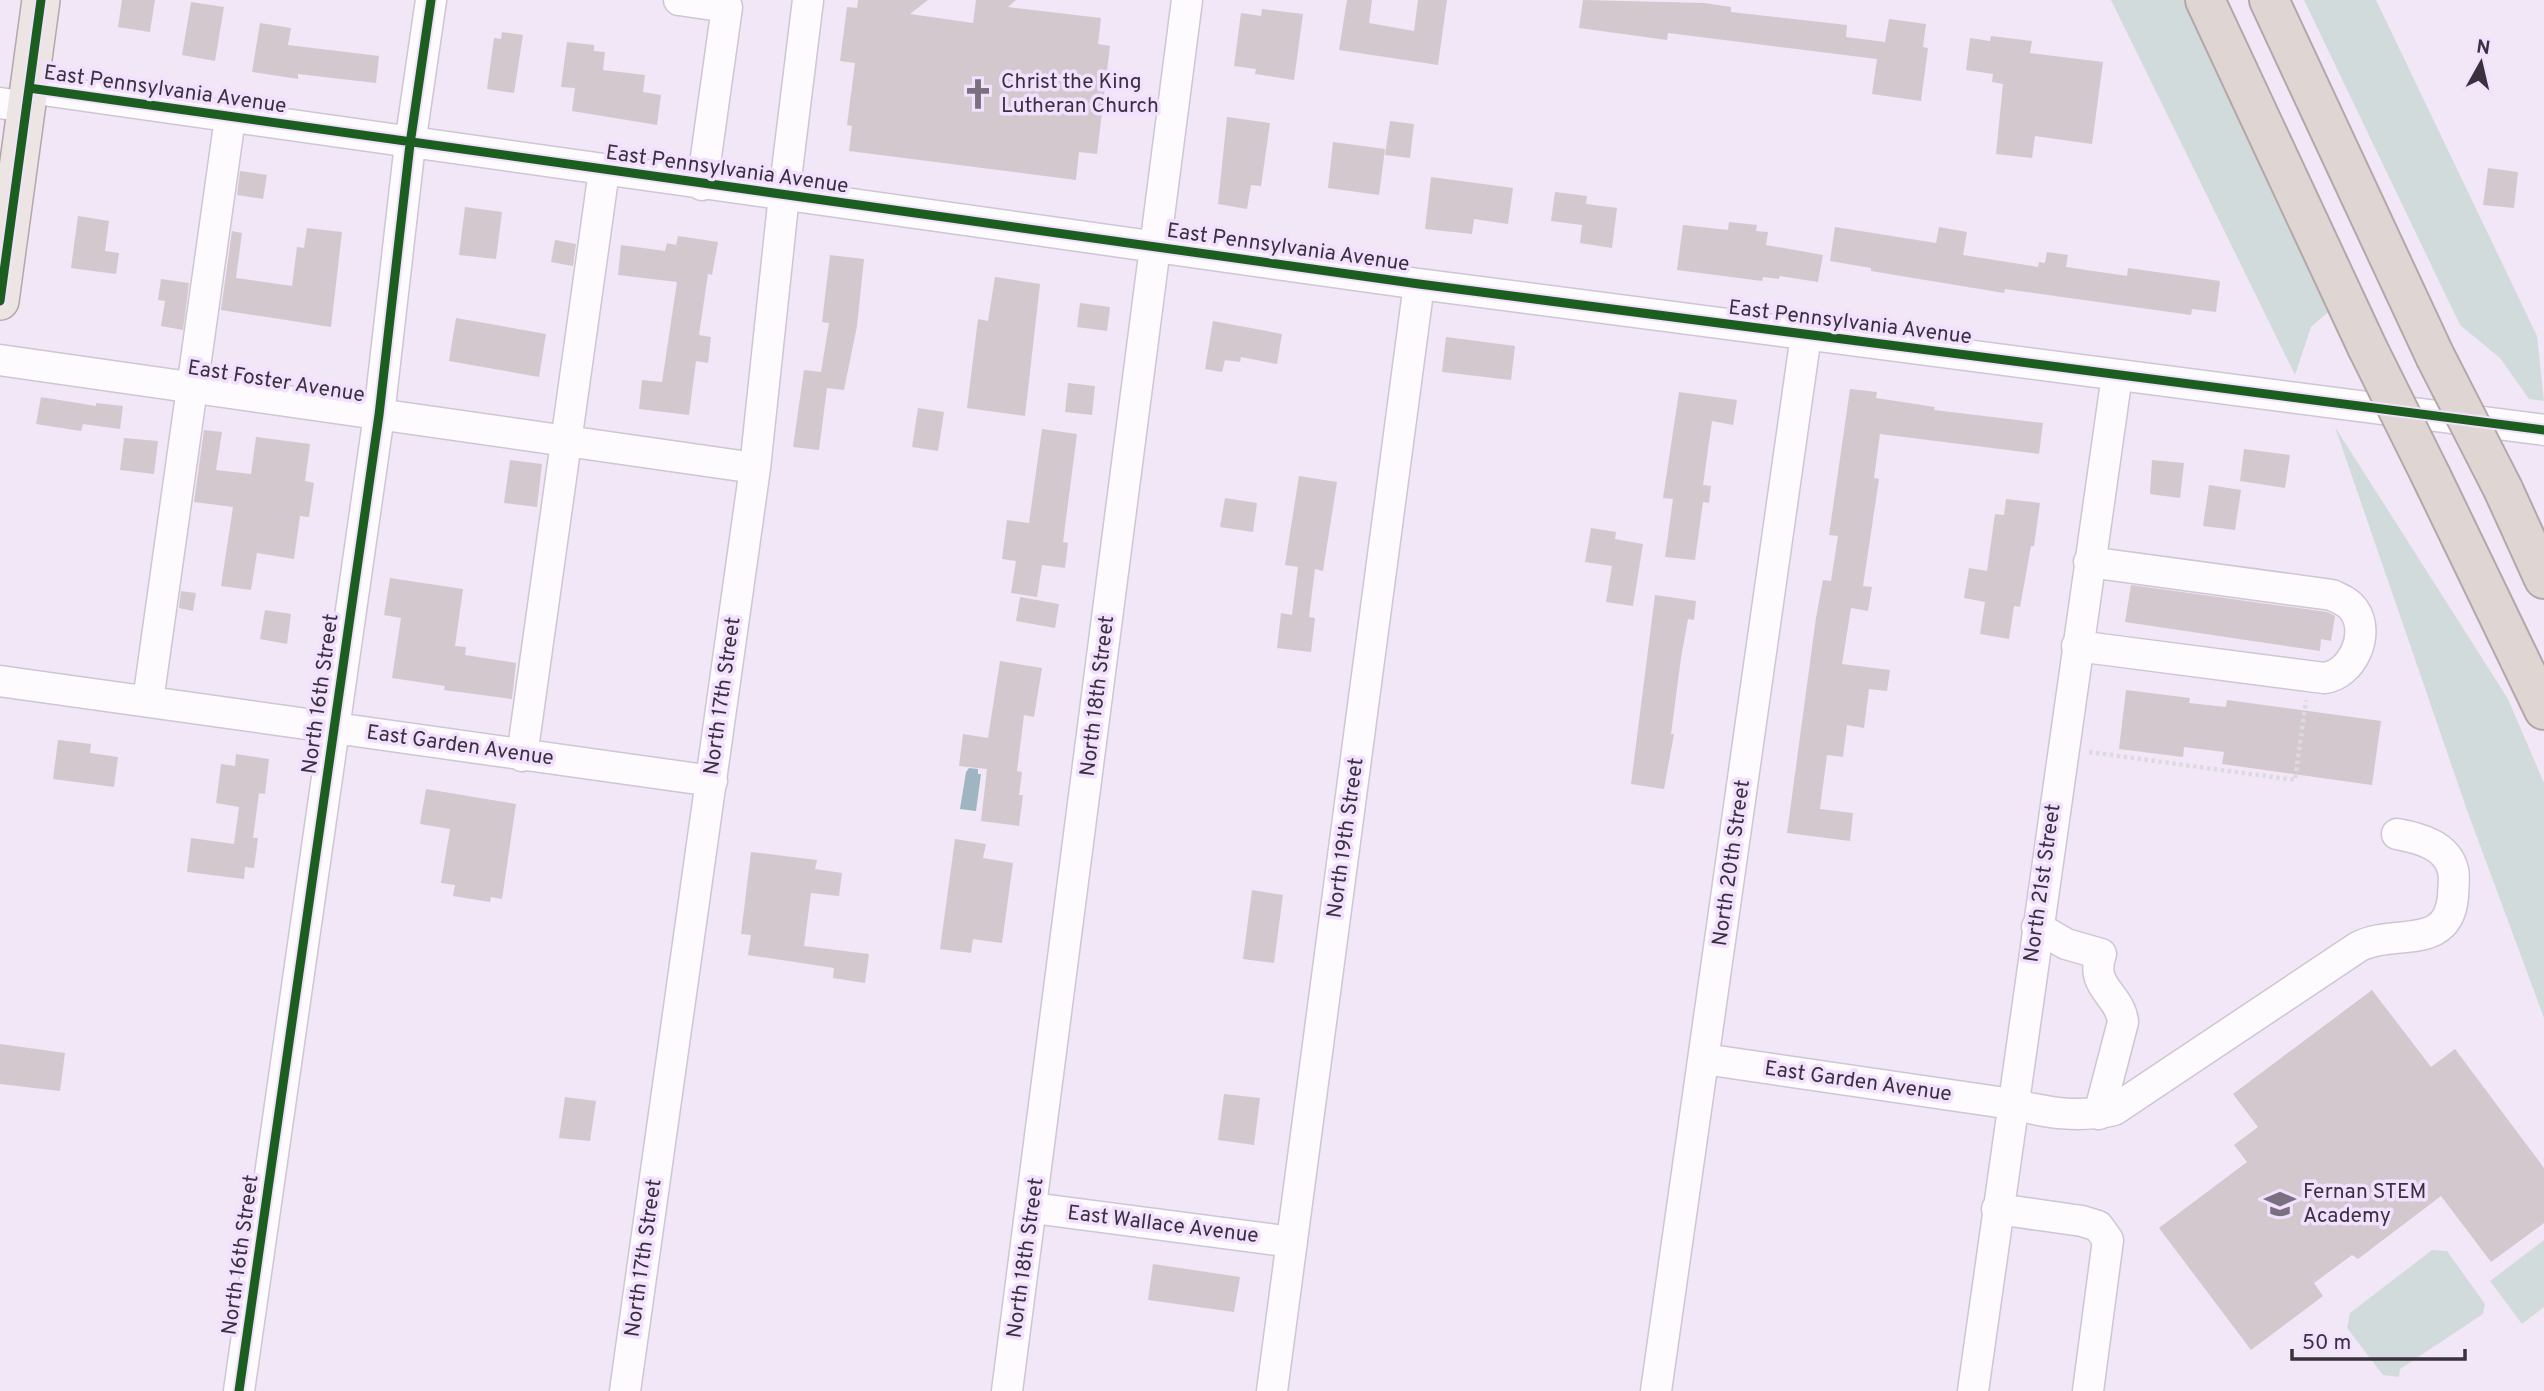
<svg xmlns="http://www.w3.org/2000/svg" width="2544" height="1391" font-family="Overpass,sans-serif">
<rect width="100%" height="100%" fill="#f1e7f7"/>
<path fill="#d1dbdb" d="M2111 0H2187L2334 307 2311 327 2295 375Z
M2304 0H2376L2537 336 2544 401 2529 399 2500 358 2460 325Z
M2335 427 2508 699 2544 783V1018L2468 813Z
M2544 1240V1307L2522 1324 2490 1281Z
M2432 1250 2447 1251 2485 1304 2483 1314 2400 1369 2399 1377 2383 1375 2347 1328 2350 1313Z"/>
<path fill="#9fb6c2" d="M969 768 978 769V774H981L976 811 960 809 966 772Z"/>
<path fill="#d3c8ce" d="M122 0H155L150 32 118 27Z
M858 0H928L910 14 973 23 976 0H1016L1008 7 1101 18 1098 44 1110 46 1097 154 1079 152 1076 180 849 151 852 126 847 125 855 63 840 61 847 7 857 8Z
M1347 0H1372L1369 23 1414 31 1418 0H1447L1438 65 1339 50Z
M1583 0 1704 3 1731 7V12L1847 25 1846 37 1885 42 1889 19 1926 24 1923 47 1928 48 1921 101 1872 94 1877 59 1668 33 1667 40 1579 28Z
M191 2 224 7 215 61 182 55Z
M1262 9 1303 14 1294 80 1255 74 1256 69 1234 66 1241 13 1261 16Z
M260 23 291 28 288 45 379 56 376 83 298 74V79L252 72Z
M502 32 523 35 514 93 487 89 494 38 501 39Z
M1991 36 2032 41 2030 53 2103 62 2092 144 2035 136 2032 158 1996 154 2003 84 1992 82 1993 74 1966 70 1970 38 1990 41Z
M567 42 594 45V51L605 52 603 70 645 75 643 92 661 95 657 125 572 111 575 88 561 87Z
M1227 117 1270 123 1261 186 1251 185 1247 209 1218 204Z
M1390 121 1414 124 1410 158 1385 155Z
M1333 142 1385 149 1379 195 1328 188Z
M2488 168 2518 172 2514 208 2483 205Z
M240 171 267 175 263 199 237 195Z
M1431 177 1513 188 1508 224 1474 219 1472 234 1425 229Z
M1555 192 1587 196 1586 204 1617 208 1612 248 1580 243 1582 225 1551 221Z
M465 207 502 212 496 259 459 255Z
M78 216 109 221 105 251 119 253 116 274 71 268Z
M1729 222 1757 225 1756 231 1768 232 1766 245 1823 255 1818 282 1780 276 1779 279 1763 277 1762 281 1677 270 1683 225 1728 230Z
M1835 227 1936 243 1939 227 1967 232 1963 255 2038 267 2039 262 2045 263 2047 252 2068 255 2066 267 2127 276 2128 268 2220 281 2216 312 2192 309 2191 315 2005 289 2004 293 1871 271V268L1830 261Z
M307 228 342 232 331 327 221 310 232 231 242 233 236 278 292 286 297 247 304 248Z
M678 236 718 242 712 275 708 274 699 335 711 337 708 363 696 361 689 415 639 409 642 380 662 382 677 282 618 275 621 245 665 251 667 243 676 245Z
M555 240 576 244 573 266 551 262Z
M830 255 864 259 857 326 844 390 827 388 819 450 793 447 804 370 821 372 829 323 822 322Z
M995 277 1040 284 1025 416 967 408 978 319 988 321Z
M161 279 189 283 183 330 161 326 165 301 158 300Z
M1080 303 1110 307 1107 331 1077 327Z
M456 318 546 334 539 377 449 361Z
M1213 321 1282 334 1277 364 1241 357 1240 362 1225 360 1222 372 1205 369Z
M1446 337 1515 346 1511 380 1442 372Z
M1068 383 1095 386 1092 415 1065 412Z
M1850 389 1877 392 1876 398 1935 407 1934 410 2043 423 2039 454 1880 434 1874 478 1879 479 1863 586 1872 587 1868 611 1851 608 1842 664 1890 670 1887 691 1869 689 1864 728 1847 725 1843 757 1827 755 1820 809 1853 813 1850 841 1787 833 1816 618 1823 580 1831 581 1838 536 1829 535Z
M1679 392 1737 400 1733 425 1712 421 1703 485 1711 486 1709 503 1703 502 1695 560 1665 557 1673 499 1663 498Z
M41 397 96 406V403L123 406 120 429 83 424 81 431 36 424Z
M918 408 944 412 938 451 912 447Z
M1042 429 1077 434 1063 542 1068 543 1065 568 1042 565 1037 597 1011 593 1016 561 1002 559 1007 520 1029 523Z
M204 430 222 432 216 470 251 474 256 437 310 444 305 481 314 483 309 517 300 516 294 559 257 553 251 590 221 586 233 507 194 502Z
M124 438 158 441 154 474 120 470Z
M2244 449 2290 455 2285 488 2240 481Z
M510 460 542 464 537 507 504 503Z
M2152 460 2184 463 2180 498 2150 494Z
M1299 476 1337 482 1323 571 1315 569 1309 617 1315 618 1311 652 1277 648 1281 613 1292 615 1298 567 1285 565Z
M2209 485 2241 490 2235 530 2203 526Z
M1225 498 1257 503 1253 532 1220 527Z
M2006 499 2040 503 2034 546H2031L2020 607 2014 606 2009 639 1980 634 1985 602 1964 598 1969 568 1987 571 1995 514 2004 515Z
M1591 528 1616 532 1615 539 1643 544 1633 606 1606 602 1612 566 1585 562Z
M390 578 463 589 455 646 466 647 465 655 516 663 512 699 444 690 445 686 392 678 401 618 384 615Z
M2131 585 2327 612 2335 616 2331 641 2321 639 2320 651 2125 622Z
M181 591 196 593 193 611 179 608Z
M1655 595 1696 601 1694 620 1688 619 1681 658 1671 734H1674L1664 789 1631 784Z
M1020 597 1059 604 1055 628 1016 621Z
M265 610 291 614 287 644 260 639Z
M1000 661 1042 668 1034 717 1024 715 1017 771 1022 772 1019 795H1023L1019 826 981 821 987 769 959 766 963 734 988 738Z
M2126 690 2190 698 2189 703 2226 707 2227 700 2381 721 2372 785 2222 764 2224 752 2184 747 2183 757 2119 749Z
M58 740 91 744 90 753 118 757 114 787 53 779Z
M236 754 269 759 265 794 259 793 253 838H258L254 868 245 867 244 879 187 872 191 838 234 844 239 807 216 803 221 764 235 766Z
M426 789 516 804 502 899 491 897 490 902 453 896 455 885 441 883 450 829 420 824Z
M955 839 986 844 983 858 1013 863 1002 943 973 939 971 953 940 949Z
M751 852 817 860 815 869 842 873 839 896 811 893 804 946 869 954 865 983 833 978 834 968 748 955 751 935 741 934Z
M1252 890 1283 895 1274 963 1243 959Z
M2372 990 2431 1067 2455 1049 2544 1168V1223L2491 1262 2441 1196 2358 1259 2352 1255 2314 1283 2323 1296 2251 1350 2159 1228 2247 1162 2234 1145 2258 1127 2233 1094Z
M0 1044 65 1053 60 1091 0 1084Z
M1224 1094 1260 1098 1254 1145 1218 1140Z
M565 1097 596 1101 590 1141 559 1138Z
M1153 1264 1240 1277 1234 1312 1148 1300Z"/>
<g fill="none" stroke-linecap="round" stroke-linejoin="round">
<defs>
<path id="minor" d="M679 0 727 7 702 185
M29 88 1419 284 2544 430
M0 103 27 107
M0 360 755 468
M2077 646 2324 678C2352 675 2371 634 2354 610 2349 602 2340 599 2332 595L2089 562
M0 681 712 781
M148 701 230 118
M522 756 604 171
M2037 927 2066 944 2101 954C2089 987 2120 994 2123 1022L2099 1114
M1704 1059 2012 1104C2048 1113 2078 1118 2114 1110L2358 947C2394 928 2448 952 2453 897 2453 889 2455 878 2453 870 2447 845 2419 838 2397 834
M1033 1208 1292 1242
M1997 1209 2082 1221 2098 1226 2108 1240 2088 1391
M239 1391 379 415 410 144 431 0
M625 1391 755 468 784 195 808 0
M1007 1391 1187 0
M1272 1391 1419 284
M1656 1391 1806 335
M1973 1391 2117 375"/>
<path id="major" d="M0 301 41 0"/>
<path id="highway" d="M2205 0 2367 347
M2269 0 2435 356
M2431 476 2544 710
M2503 489 2544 579"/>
</defs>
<use href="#minor" stroke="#cec6d3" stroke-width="33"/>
<use href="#major" stroke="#b4a7aa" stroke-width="40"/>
<use href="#highway" stroke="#b4a7aa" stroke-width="42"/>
<path stroke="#dddadf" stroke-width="4.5" stroke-dasharray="3.5 3.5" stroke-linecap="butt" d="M2089 752 2295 780 2306 700"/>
<use href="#minor" stroke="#fdfbfe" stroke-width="30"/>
<use href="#major" stroke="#ece5e4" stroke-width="37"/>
<use href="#highway" stroke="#dfd6d4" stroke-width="38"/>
<defs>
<path id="highway-bridge" d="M2367 347 2431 476
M2435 356 2503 489"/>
</defs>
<use href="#highway-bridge" stroke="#b4a7aa" stroke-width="42" stroke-linecap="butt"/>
<use href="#highway-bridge" stroke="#dfd6d4" stroke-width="38"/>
<defs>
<path id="cycleway" d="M29 88 1419 284 2544 430
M0 301 41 0
M239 1391 379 415 410 144 431 0"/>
</defs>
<use href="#cycleway" stroke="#f2e0fe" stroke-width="13"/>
<use href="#cycleway" stroke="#1b5e20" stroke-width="9"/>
</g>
<defs>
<symbol id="church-bare" viewBox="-9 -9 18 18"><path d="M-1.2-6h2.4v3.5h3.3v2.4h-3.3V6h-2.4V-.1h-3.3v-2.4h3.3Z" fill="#79717f" stroke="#f2e0fe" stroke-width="2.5" paint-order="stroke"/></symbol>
<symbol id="school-bare" viewBox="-9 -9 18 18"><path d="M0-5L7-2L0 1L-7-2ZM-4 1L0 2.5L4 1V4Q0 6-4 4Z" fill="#79717f" stroke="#f2e0fe" stroke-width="2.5" paint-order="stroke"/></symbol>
</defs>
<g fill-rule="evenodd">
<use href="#church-bare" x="956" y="72" width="44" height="44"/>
<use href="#school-bare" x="2258" y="1182" width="44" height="44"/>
</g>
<g text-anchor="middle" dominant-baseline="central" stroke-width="7" stroke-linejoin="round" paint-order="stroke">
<g font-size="21" fill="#39323e" stroke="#f2e0fe" text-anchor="start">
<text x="1001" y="82">Christ the King<tspan x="1001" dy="24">Lutheran Church</tspan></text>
<text x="2303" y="1192">Fernan STEM<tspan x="2303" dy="24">Academy</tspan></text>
</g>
<g font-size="21" fill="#39323e" stroke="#f2e0fe">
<text transform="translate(165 90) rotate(8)">East Pennsylvania Avenue</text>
<text transform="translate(727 170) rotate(8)">East Pennsylvania Avenue</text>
<text transform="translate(1288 248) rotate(8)">East Pennsylvania Avenue</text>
<text transform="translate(1850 323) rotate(7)">East Pennsylvania Avenue</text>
<text transform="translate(276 382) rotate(9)">East Foster Avenue</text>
<text transform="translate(321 694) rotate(-82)">North 16th Street</text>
<text transform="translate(723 696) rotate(-82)">North 17th Street</text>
<text transform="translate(1098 696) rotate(-83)">North 18th Street</text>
<text transform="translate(460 746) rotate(8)">East Garden Avenue</text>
<text transform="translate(1346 838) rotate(-82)">North 19th Street</text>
<text transform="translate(1732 863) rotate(-82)">North 20th Street</text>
<text transform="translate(2043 883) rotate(-82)">North 21st Street</text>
<text transform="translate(1858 1082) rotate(8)">East Garden Avenue</text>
<text transform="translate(1163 1225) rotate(7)">East Wallace Avenue</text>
<text transform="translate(241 1255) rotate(-82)">North 16th Street</text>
<text transform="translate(644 1258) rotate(-82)">North 17th Street</text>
<text transform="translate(1026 1258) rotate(-82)">North 18th Street</text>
</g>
</g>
<g transform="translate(2481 63) rotate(8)" stroke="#f2e0fe" stroke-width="5" paint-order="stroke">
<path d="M0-5L12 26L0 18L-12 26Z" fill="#39323e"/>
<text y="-10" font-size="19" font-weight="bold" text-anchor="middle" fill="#39323e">N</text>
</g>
<path d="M2292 1349v10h173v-10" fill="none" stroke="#39323e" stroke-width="3.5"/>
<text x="2302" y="1349" font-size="21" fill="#39323e" stroke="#f2e0fe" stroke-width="5" paint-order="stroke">50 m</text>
</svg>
